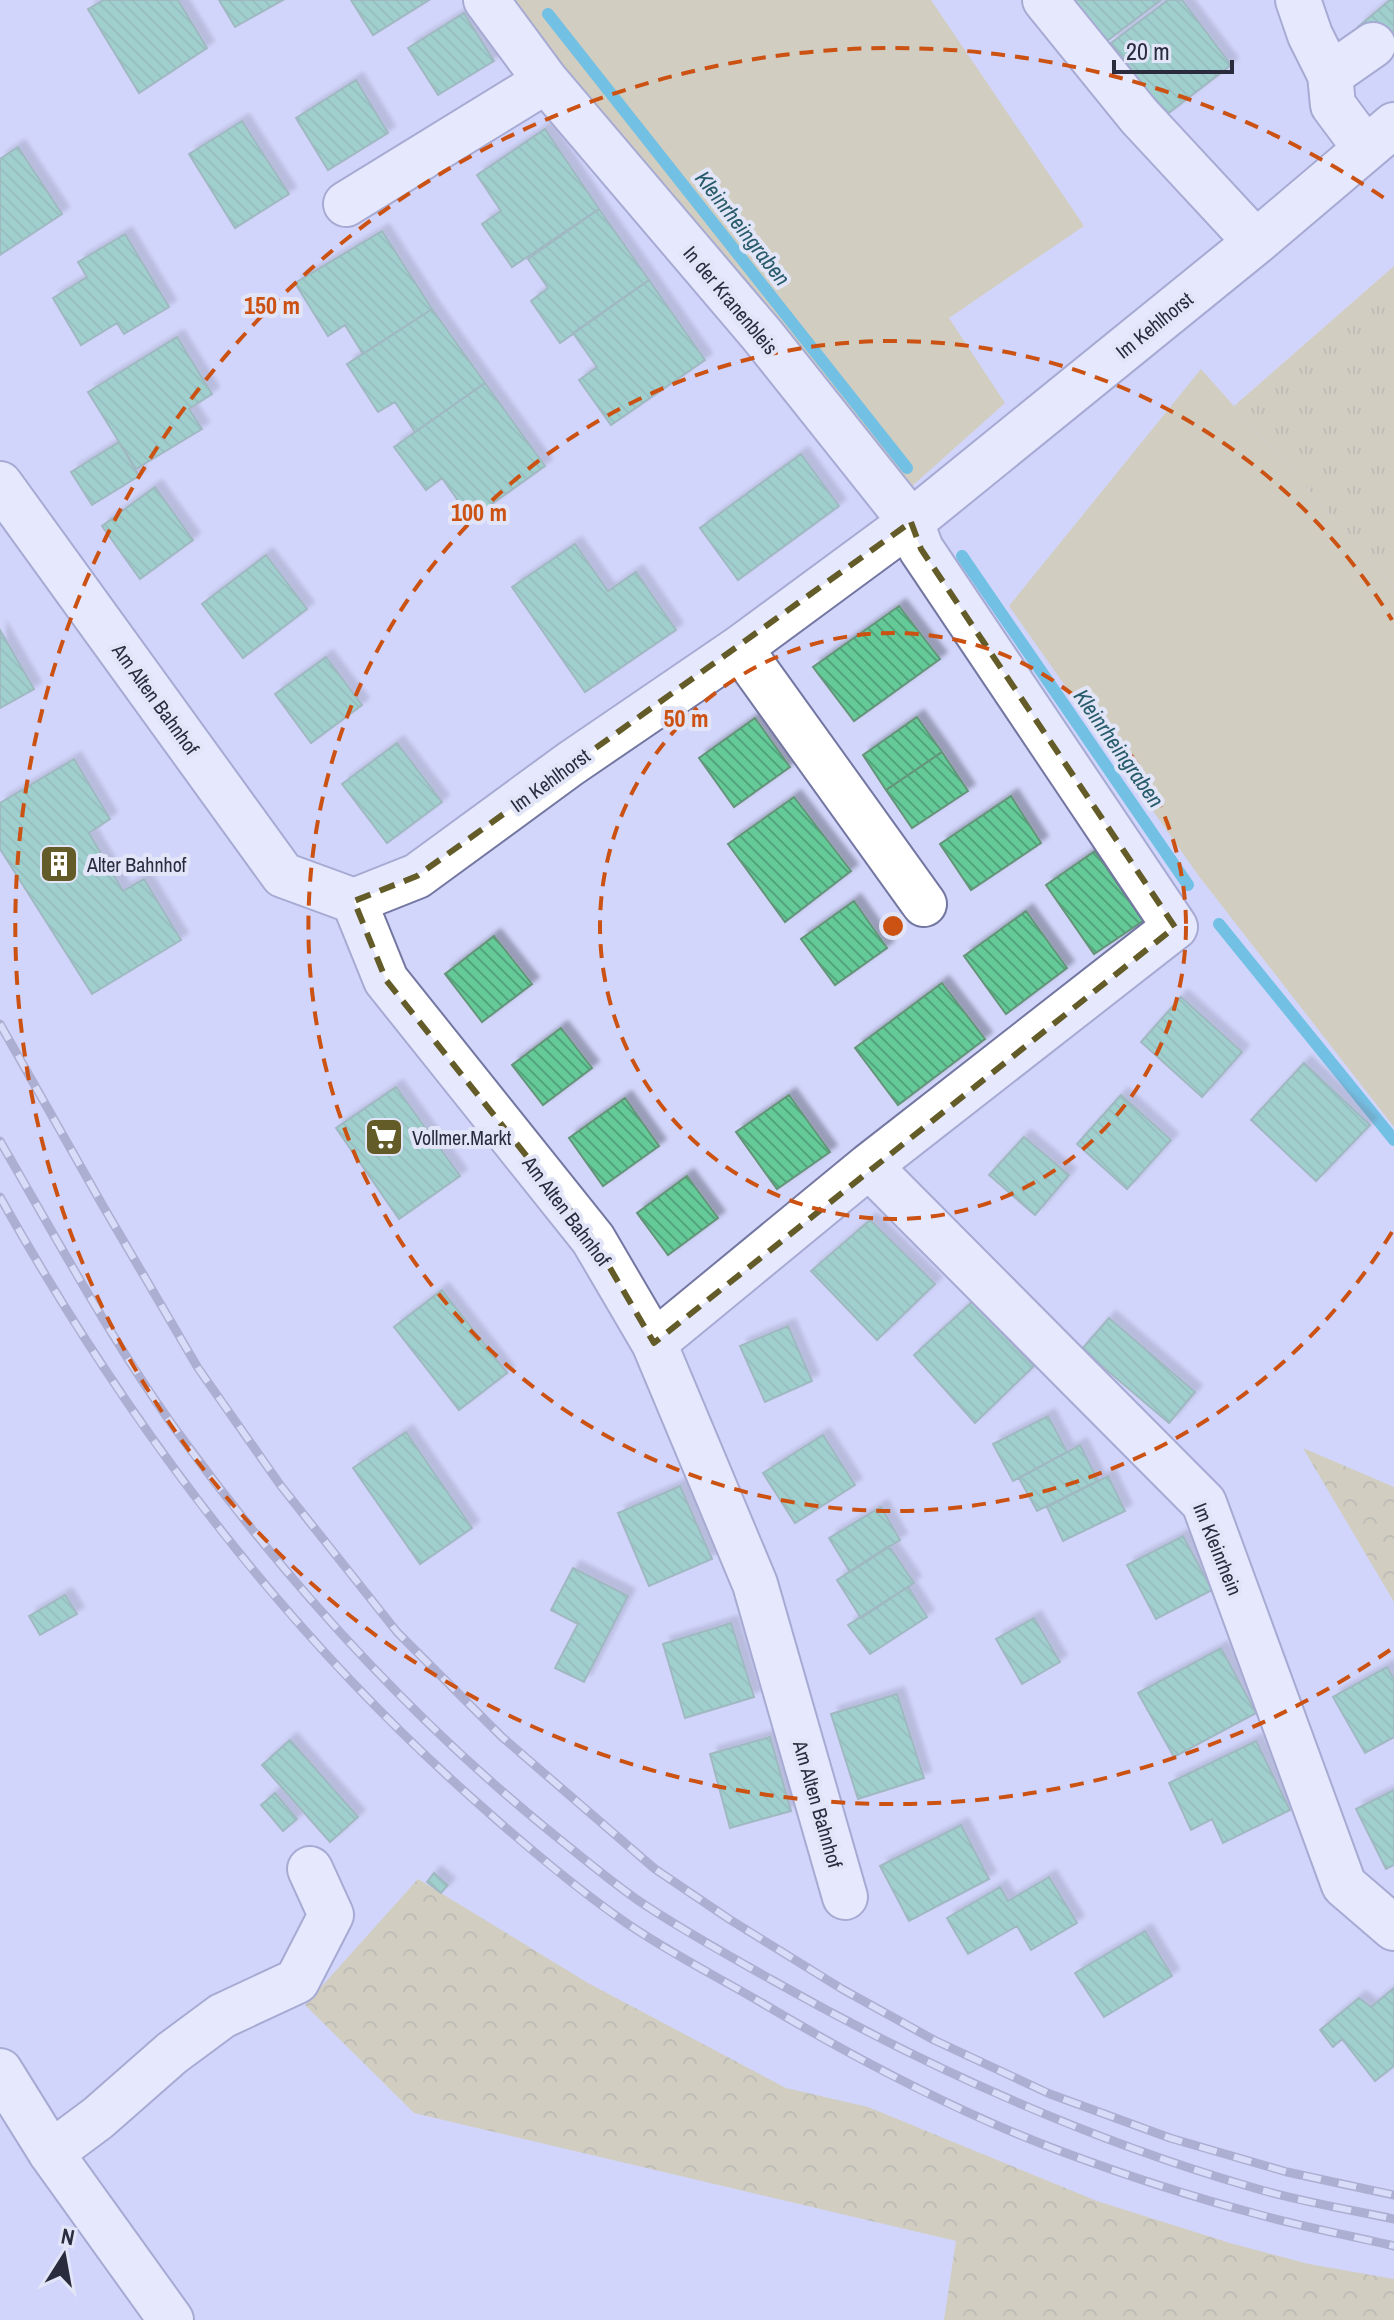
<svg xmlns="http://www.w3.org/2000/svg" width="1394" height="2320" font-family="'Archivo Narrow',sans-serif">
<defs>
<pattern id="grass-tufts" width="24" height="20" patternUnits="userSpaceOnUse" patternTransform="scale(2)"><rect width="24" height="20" fill="#d0c479"/><path d="M3 7l-1-3M5 7V3M7 7l1-3M15 17l-1-3M17 17v-4M19 17l1-3" fill="none" stroke="#a99f64"/></pattern>
<pattern id="forest-crowns" width="20" height="18" patternUnits="userSpaceOnUse" patternTransform="scale(2)"><rect width="20" height="18" fill="#d0c479"/><path d="M2 6a3 3 0 1 1 6 0M12 15a3 3 0 1 1 6 0" fill="none" stroke="#a99f64"/></pattern>
<pattern id="building-back-hatch" width="6" height="6" patternUnits="userSpaceOnUse" patternTransform="scale(2)"><rect width="6" height="6" fill="#64ca98"/><path d="M-1 5l2 2M0 0l6 6M5-1l2 2" fill="none" stroke="#53a47d"/></pattern>
<filter id="shadow"><feDropShadow dx="7" dy="-7" stdDeviation="2" flood-color="#0004"/></filter>
</defs>
<rect width="100%" height="100%" fill="#d2d6fb"/>
<path fill="url(#grass-tufts)" d="M1394 266V586L1234 406Z"/>
<path fill="url(#forest-crowns)" d="M1303 1448 1394 1487V1602Z
M418 1879 588 1983 786 2088 868 2107 1097 2201 1230 2243 1309 2264 1394 2279V2320H944L956 2241 414 2113 305 2005Z"/>
<path fill="#d0c479" d="M508 0H931L1084 226 949 318 1005 403 901 496Z
M1201 369 1394 586V1127L1198 875 1009 606Z"/>
<g fill="none" stroke-linecap="round" stroke-linejoin="round">
<path stroke="#02a6c9" stroke-width="12" d="M548 14 907 468
M962 556 1188 885
M1219 924 1394 1140"/>
</g>
<path fill="url(#building-back-hatch)" stroke="#65947a" stroke-width="2" filter="url(#shadow)" d="M104 0H178L207 48 139 93 88 9Z
M219 0H283L235 27Z
M351 0H429L373 35Z
M1062 0H1161L1099 47Z
M1168 0H1182L1231 65 1166 115 1111 43Z
M1390 0H1394V54L1386 61 1358 27Z
M464 13 494 61 438 95 408 48Z
M356 80 388 133 328 170 296 118Z
M242 121 289 194 235 228 189 154Z
M545 129 599 209 512 267 482 224 501 211 477 175Z
M18 147 62 214 0 255V159Z
M599 209 649 280 560 343 531 301 548 288 528 259Z
M382 231 432 309 363 354 345 325 328 336 295 283Z
M125 234 169 307 124 334 117 323 81 345 53 298 87 277 78 262Z
M649 280 705 360 611 425 579 380 597 367 573 333Z
M432 309 485 383 415 432 395 402 378 412 347 364Z
M177 337 212 394 189 409 202 429 136 469 88 392Z
M485 383 545 466 471 519 442 478 426 490 394 447Z
M119 442 139 476 92 505 71 472Z
M801 454 839 506 738 580 700 528Z
M155 487 193 540 140 579 102 526Z
M575 544 608 591 636 572 676 630 585 692 512 587Z
M266 555 307 609 243 658 202 604Z
M899 606 940 659 854 721 813 667Z
M0 630 34 689 0 708Z
M326 657 362 705 311 743 275 694Z
M917 717 942 752 886 790 863 755Z
M755 718 790 767 734 807 699 758Z
M397 743 442 802 387 843 342 784Z
M942 752 968 791 912 828 886 790Z
M74 759 110 819 89 833 123 891 144 879 181 940 92 994 0 849V803Z
M1011 796 1041 843 971 890 940 844Z
M794 797 851 871 785 922 728 844Z
M1095 851 1143 921 1094 954 1046 885Z
M854 901 887 948 835 985 801 939Z
M1026 911 1067 968 1006 1014 964 956Z
M494 936 532 984 482 1022 445 974Z
M942 983 985 1039 898 1105 855 1048Z
M1181 997 1242 1052 1202 1097 1141 1042Z
M561 1028 592 1068 543 1105 512 1065Z
M1304 1063 1370 1125 1316 1181 1251 1120Z
M396 1087 460 1176 399 1219 336 1128Z
M789 1095 830 1152 777 1189 736 1132Z
M1121 1095 1171 1140 1127 1189 1077 1144Z
M625 1098 659 1146 603 1186 569 1138Z
M1024 1137 1069 1175 1035 1215 989 1175Z
M687 1176 718 1218 668 1255 637 1213Z
M870 1220 935 1284 877 1340 811 1271Z
M442 1290 507 1373 459 1410 394 1327Z
M972 1302 1034 1366 975 1423 914 1355Z
M1109 1318 1195 1392 1169 1423 1082 1349Z
M788 1326 812 1381 765 1402 740 1346Z
M1048 1416 1067 1452 1013 1481 993 1444Z
M406 1432 472 1528 420 1564 353 1468Z
M823 1435 855 1485 795 1523 763 1473Z
M1080 1445 1098 1481 1037 1511 1019 1478Z
M1108 1476 1125 1511 1063 1541 1047 1507Z
M680 1486 712 1559 649 1586 618 1513Z
M881 1507 900 1540 850 1572 829 1538Z
M1183 1536 1212 1590 1156 1619 1127 1565Z
M889 1546 914 1583 861 1618 837 1580Z
M573 1568 628 1596 584 1682 555 1668 578 1624 551 1610Z
M908 1587 927 1617 870 1654 848 1625Z
M65 1595 77 1614 40 1635 29 1616Z
M1034 1618 1060 1662 1022 1684 996 1639Z
M731 1623 754 1697 685 1718 663 1644Z
M1221 1648 1256 1713 1174 1757 1138 1693Z
M1387 1667 1394 1679V1737L1365 1753 1333 1697Z
M897 1694 924 1778 858 1799 831 1714Z
M770 1737 791 1811 730 1828 710 1754Z
M290 1740 358 1817 330 1842 262 1765Z
M1256 1741 1290 1810 1223 1843 1212 1819 1191 1830 1169 1783Z
M1394 1790V1865L1386 1869 1356 1809Z
M275 1793 297 1819 283 1831 261 1805Z
M961 1825 989 1879 909 1921 880 1866Z
M434 1873 448 1885 441 1893 427 1882Z
M1049 1877 1077 1923 1031 1950 1017 1926 968 1954 947 1918 1000 1887 1008 1901Z
M1145 1931 1172 1976 1104 2017 1075 1973Z
M1394 1988V2066L1375 2081 1342 2039 1333 2047 1320 2030 1359 1998 1371 2007Z"/>
<g fill="none" stroke-linecap="round" stroke-linejoin="round">
<defs>
<path id="minor" d="M486 0 546 81 762 335 911 522 921 549 1175 927 869 1166 654 1343
M1045 0 1139 116 1256 242
M1298 0 1310 35 1330 75 1373 45
M1330 75 1333 105 1365 148
M346 204 546 81
M0 484 283 875 354 901 386 980 593 1239 654 1343 755 1584 845 1897
M740 648 924 904
M354 901 417 876 570 764 740 648 911 522 1256 242 1394 125
M869 1166 1204 1503 1344 1885 1394 1928
M0 2071 51 2153 171 2320
M51 2153 98 2118 172 2053 222 2016 297 1981 331 1915 310 1869"/>
</defs>
<use href="#minor" stroke="#7377a1" stroke-width="48"/>
<use href="#minor" stroke="#fff" stroke-width="44"/>
<defs>
<path id="rail" d="M0 1024 103 1206 198 1368 281 1486 397 1632 502 1737 655 1869 729 1919 842 1989 934 2040 1050 2094 1170 2138 1287 2172 1394 2195
M0 1141C58 1241 113 1344 182 1438 290 1586 415 1723 558 1838 587 1861 615 1885 645 1905 686 1932 729 1956 772 1980 924 2066 1083 2138 1251 2187 1297 2201 1347 2209 1394 2219
M0 1197C128 1425 284 1633 481 1806 526 1846 572 1885 622 1920 666 1951 716 1976 762 2003 858 2060 958 2113 1063 2152 1125 2175 1189 2196 1253 2213 1299 2226 1347 2235 1394 2246"/>
</defs>
<use href="#rail" stroke="#7f819d" stroke-width="9"/>
<use href="#rail" stroke="#e2e5f7" stroke-width="6" stroke-dasharray="18" stroke-linecap="butt"/>
</g>
<path d="M0 0H1394V2320H0ZM911 522 921 549 1175 927 654 1343 593 1239 386 980 354 901 417 876Z" fill="#d2d6fb" fill-opacity=".55" fill-rule="evenodd"/>
<path fill="none" stroke="#645c28" stroke-width="6" stroke-dasharray="16 10" stroke-linejoin="round" d="M911 522 921 549 1175 927 654 1343 593 1239 386 980 354 901 417 876Z"/>
<g fill="none" stroke="#cc5213" stroke-width="4" stroke-dasharray="14 10">
<circle cx="893" cy="926" r="293"/>
<path d="M1392 1232A585 585 0 1 1 1392 620"/>
<path d="M1390 1650A878 878 0 1 1 1390 202"/>
</g>
<defs>
<symbol id="building-square" viewBox="-11 -11 22 22"><rect x="-9" y="-9" width="18" height="18" rx="4" fill="#645c28" stroke="#e2e5f7"/><path d="M-4-6H4V6H1V3H-1V6H-4ZM-2.5-4.3h1.7v1.8h-1.7ZM.8-4.3h1.7v1.8H.8ZM-2.5-1h1.7V.8h-1.7ZM.8-1h1.7V.8H.8Z" fill="#fff"/></symbol>
<symbol id="supermarket-square" viewBox="-11 -11 22 22"><rect x="-9" y="-9" width="18" height="18" rx="4" fill="#645c28" stroke="#e2e5f7"/><path d="M-6-5.5h2.5l.6 2H6L4.5 2H-2.5L-4.4-4H-6ZM-1.5 3.2a1.3 1.3 0 1 0 .1 0ZM3 3.2a1.3 1.3 0 1 0 .1 0Z" fill="#fff"/></symbol>
</defs>
<g fill-rule="evenodd">
<use href="#building-square" x="37" y="842" width="44" height="44"/>
<use href="#supermarket-square" x="362" y="1115" width="44" height="44"/>
</g>
<g text-anchor="middle" dominant-baseline="central" stroke-width="8" stroke-linejoin="round" paint-order="stroke">
<g font-size="20" fill="#2a2b3d" stroke="#e2e5f7">
<text transform="translate(731 300) rotate(50)">In der Kranenbleis</text>
<text transform="translate(1154 325) rotate(-39)">Im Kehlhorst</text>
<text transform="translate(156 699) rotate(54)">Am Alten Bahnhof</text>
<text transform="translate(550 780) rotate(-36)">Im Kehlhorst</text>
<text transform="translate(567 1211) rotate(53)">Am Alten Bahnhof</text>
<text transform="translate(1218 1549) rotate(68)">Im Kleinrhein</text>
<text transform="translate(818 1804) rotate(74)">Am Alten Bahnhof</text>
</g>
<g font-size="20" fill="#2a2b3d" stroke="#e2e5f7" text-anchor="start">
<text x="87" y="864">Alter Bahnhof</text>
<text x="412" y="1137">Vollmer.Markt</text>
</g>
<g font-size="22" font-style="italic" fill="#275b6b" stroke="#e2e5f7">
<text transform="translate(743 228) rotate(52)">Kleinrheingraben</text>
<text transform="translate(1119 748) rotate(55)">Kleinrheingraben</text>
</g>
</g>
<circle cx="893" cy="926" r="12" fill="#cc5213" stroke="#e2e5f7" stroke-width="4"/>
<g font-size="24" text-anchor="middle" font-weight="bold" fill="#cc5213" stroke="#e2e5f7" stroke-width="8" stroke-linejoin="round" paint-order="stroke">
<text x="272" y="314">150 m</text>
<text x="479" y="521">100 m</text>
<text x="686" y="727">50 m</text>
</g>
<g transform="translate(64 2256) rotate(11)" stroke="#e2e5f7" stroke-width="6" paint-order="stroke">
<path d="M0-6L14 30L0 20L-14 30Z" fill="#2a2b3d"/>
<text y="-12" font-size="22" font-weight="bold" text-anchor="middle" fill="#2a2b3d">N</text>
</g>
<path d="M1114 60v12h118v-12" fill="none" stroke="#2a2b3d" stroke-width="4"/>
<text x="1126" y="60" font-size="24" fill="#2a2b3d" stroke="#e2e5f7" stroke-width="6" paint-order="stroke">20 m</text>
</svg>
